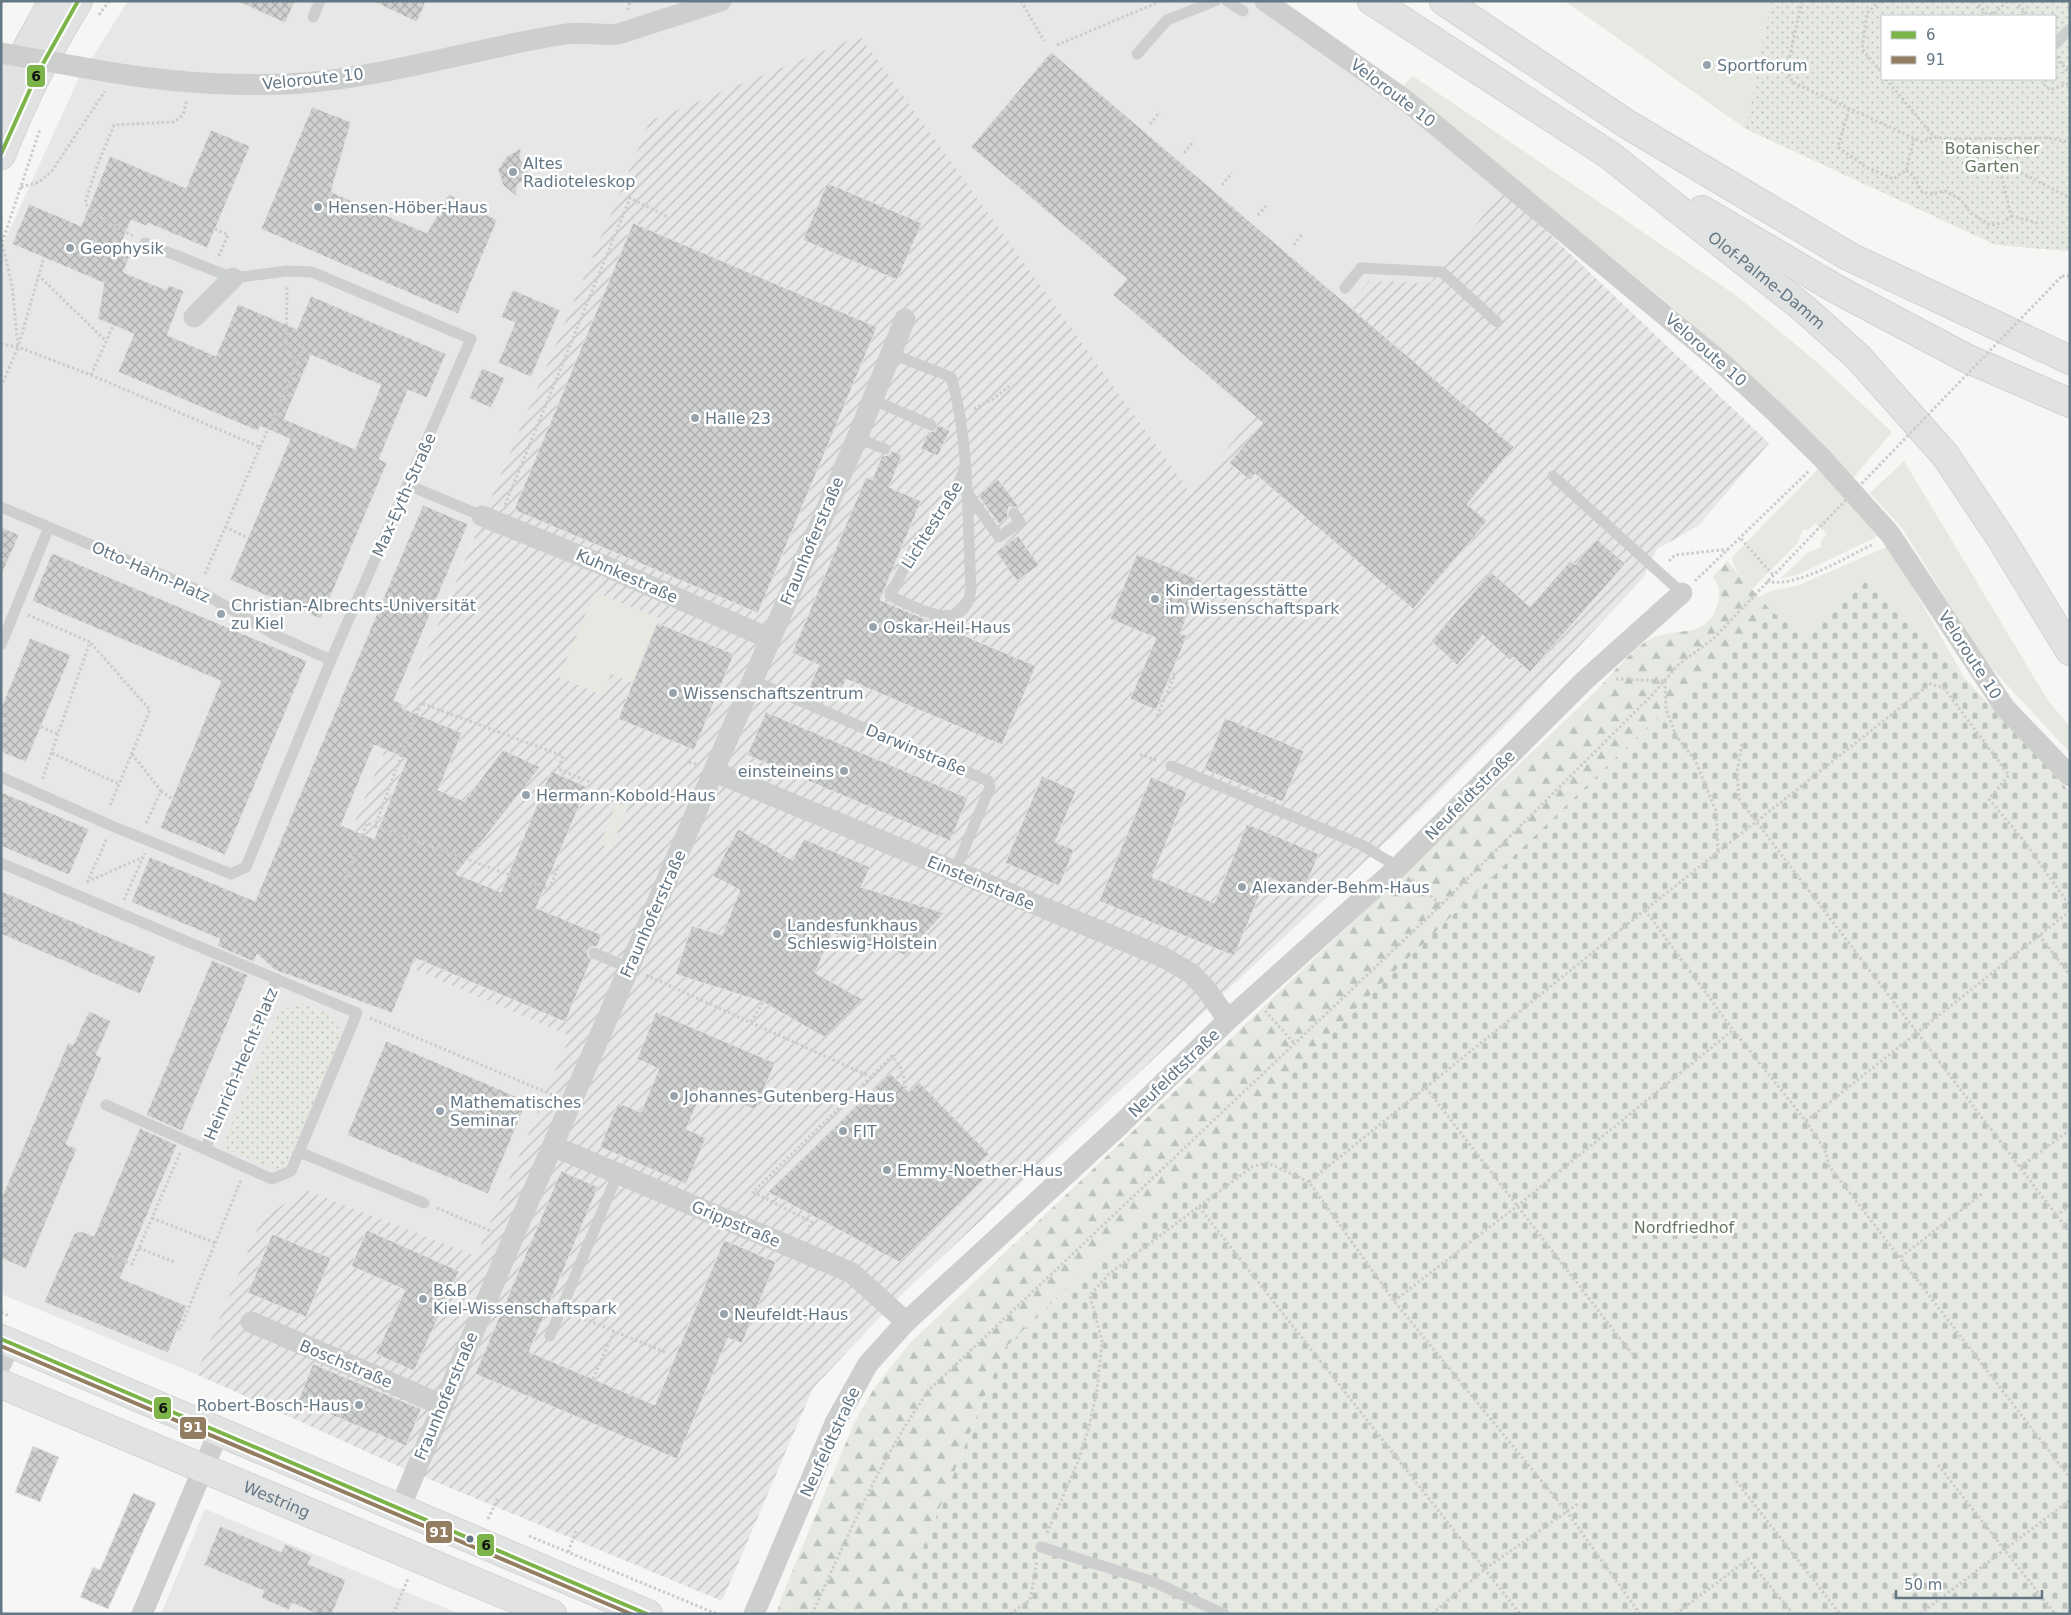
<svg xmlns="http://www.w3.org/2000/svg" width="2071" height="1615" font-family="'DejaVu Sans',sans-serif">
<defs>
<pattern id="industrial-furrows" width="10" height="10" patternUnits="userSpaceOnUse" patternTransform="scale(1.25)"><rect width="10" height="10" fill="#e6e7e6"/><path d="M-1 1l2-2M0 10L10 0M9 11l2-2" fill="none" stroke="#bec0c0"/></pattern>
<pattern id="forest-firs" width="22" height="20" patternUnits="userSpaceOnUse" patternTransform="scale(1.25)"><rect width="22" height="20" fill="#e6e9e2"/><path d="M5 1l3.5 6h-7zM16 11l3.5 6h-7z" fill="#bec2bd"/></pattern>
<pattern id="cemetery-stones" width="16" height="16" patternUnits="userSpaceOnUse" patternTransform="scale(1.25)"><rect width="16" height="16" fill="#e6e9e2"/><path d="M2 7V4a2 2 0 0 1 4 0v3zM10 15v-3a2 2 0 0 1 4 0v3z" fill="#bec2bd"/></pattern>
<pattern id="park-dots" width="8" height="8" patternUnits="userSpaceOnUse" patternTransform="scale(1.25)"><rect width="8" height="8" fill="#e6e9e2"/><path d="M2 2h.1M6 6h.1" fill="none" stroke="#bec2bd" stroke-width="1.8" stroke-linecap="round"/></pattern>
<pattern id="building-cross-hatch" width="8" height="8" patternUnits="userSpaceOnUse" patternTransform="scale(1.25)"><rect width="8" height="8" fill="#cfd1d0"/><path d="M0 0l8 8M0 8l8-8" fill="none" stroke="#acaeae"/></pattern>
</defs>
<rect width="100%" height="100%" fill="#f6f6f4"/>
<path fill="#e6e7e6" d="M128 1H1254L1375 86 1503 190 1430 283 1369 282 1190 492 860 37 480 523 311 925 570 1036 476 1256 306 1190 262 1218 196 1374 1 1294V259L5 240 78 80Z
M205 1509 460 1614H161Z"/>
<path fill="url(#industrial-furrows)" d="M860 36 1190 492 1369 281 1430 283 1503 190 1769 443 1698 526 1657 549 1643 578 1504 727 1420 810 900 1296 813 1388 722 1601 398 1466 196 1374 262 1218 306 1190 476 1256 570 1036 311 925 650 121Z"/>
<path fill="#e6e9e2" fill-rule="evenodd" d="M1565 1H2054L2070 251 1996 245 1746 129ZM1882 16H2055V79H1882Z
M1413 76 1737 296 1819 364 1892 432 1853 478 1681 314 1402 87Z
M1904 461 2047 699 2070 727V753L1985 661 1902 528 1870 493Z
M1820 467 1880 535 1800 574 1780 579 1807 553 1821 547V541L1827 534 1815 523 1808 530H1803L1797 544 1752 589 1736 570 1732 559 1733 556Z
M1889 546 1964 677 1871 577 1811 634 1773 613 1759 597 1771 591 1799 585Z
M595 592 659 618 632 683 611 674 602 695 559 677Z
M617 802 628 807 611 848 600 844Z"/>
<path fill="url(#forest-firs)" d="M1727 561 1773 613 1666 709 1004 1349 897 1614H776L783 1593 855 1421 875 1387 910 1343 1595 692C1610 676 1626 656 1644 643 1672 623 1708 644 1718 602 1721 593 1719 584 1713 577Z"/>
<path fill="url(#cemetery-stones)" d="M1871 577 2070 792V1614H897L1004 1349 1666 709 1773 613 1811 634Z"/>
<path fill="url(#park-dots)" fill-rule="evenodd" d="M1771 1H2070V251L1996 245 1746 129ZM1882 16H2055V79H1882Z
M299 1002 336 1017 341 1037 286 1168 273 1169 227 1149 225 1140 279 1012Z"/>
<path fill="url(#building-cross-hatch)" stroke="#e5e5e4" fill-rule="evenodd" d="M237 1H295L285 23Z
M372 1H426L417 22Z
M1051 52 1514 447 1467 504 1487 521 1413 609 1255 474 1250 480 1229 463 1263 423 1113 295 1127 279 971 147Z
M312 107 351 122 331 192 427 233 449 194 497 220 458 314 261 229Z
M211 130 250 146 207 248 148 223 146 226 131 220 118 251 130 256 123 272 166 290 169 285 184 291 167 335 216 356 238 304 297 329 311 296 446 354 427 398 408 390 379 459 387 463 321 619 230 580 290 439 260 426 258 431 118 372 134 334 98 319 104 283 12 244 29 204 81 226 110 156 186 188ZM311 355 381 385 355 449 284 419Z
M521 148 520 159 527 168 528 173 526 178 517 185 516 196 503 185 498 170 506 157Z
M827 183 922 223 897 280 803 240Z
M633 223 877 327 758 613 514 510Z
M513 290 560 310 531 377 498 363 515 323 501 317Z
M482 368 505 378 491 408 469 398Z
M938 425 950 430 938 456 921 449 928 432 935 431Z
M892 451 902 455 889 487 921 501 880 600 1036 666 1002 745 846 679 836 704 807 692 819 665 792 653 866 477 872 480 882 456 889 455Z
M998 479 1019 507H1009L1007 513 1008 517 999 524 978 495Z
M423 505 468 524 394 700 404 705 402 708 462 733 438 790 464 801 503 750 540 767 456 874 501 892 551 771 587 787 536 908 602 935 597 946 590 947 587 951 588 957 591 960 565 1022 415 958 392 1013 275 970 257 954 254 962 217 946 220 939 131 902 150 857 255 901ZM374 745 407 759 374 839 341 825Z
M1 527 19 535 1 576Z
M1018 536 1039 565 1017 581 996 552Z
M1597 539 1625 564 1530 672 1513 657 1510 660 1483 635 1457 665 1431 641 1491 572 1530 607 1570 561 1575 565Z
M52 553 307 661 225 855 160 828 221 681 32 601Z
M1137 554 1202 581 1180 633 1187 636 1156 710 1130 699 1156 638 1110 619Z
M657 623 734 654 694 750 618 719Z
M30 638 71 655 26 762 1 752V708Z
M766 712 968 798 950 841 747 755Z
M1225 718 1304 751 1283 802 1204 769Z
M1042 776 1076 791 1055 842 1074 850 1059 886 1005 863Z
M1151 777 1187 792 1152 877 1214 903 1247 824 1319 854 1303 892 1267 877 1234 956 1099 901Z
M1 792 89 829 69 875 1 846Z
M738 829 792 860 804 839 870 867 861 887 944 913 905 955 832 933 815 973 862 999 824 1037 763 1002 675 974 692 926 722 935 740 890 713 876Z
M1 891 156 957 140 994 1 934Z
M212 960 248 975 182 1131 146 1115Z
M89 1011 111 1021 96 1055 102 1057 66 1144 77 1149 26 1269 1 1258V1199L68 1043 73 1045Z
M656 1012 775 1063 755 1110 704 1088 686 1129 706 1138 686 1184 600 1147 618 1103 641 1112 659 1069 637 1059Z
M386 1041 527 1101 488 1194 347 1135Z
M890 1073 909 1092 919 1082 989 1154 978 1164 988 1175 899 1262 768 1192Z
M140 1128 177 1145 120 1278 187 1306 168 1353 44 1302 74 1234 80 1231 94 1236Z
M561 1171 598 1187 529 1352 655 1405 724 1240 776 1262 742 1343 728 1338 677 1459 475 1374Z
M367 1230 459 1271 414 1371 376 1354 405 1290 351 1266Z
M272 1234 331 1258 306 1317 248 1293Z
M313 1364 421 1409 406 1446 298 1401Z
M33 1446 59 1457 40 1502 15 1492Z
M133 1493 156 1503 108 1609 80 1597 93 1567 100 1570Z
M220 1526 281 1552 285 1544 312 1556 308 1564 346 1580 332 1614H317L292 1603 289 1610 261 1598 264 1591 204 1565Z"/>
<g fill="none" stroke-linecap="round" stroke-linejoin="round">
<defs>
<g id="secondary">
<path d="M1 101 12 76 53 1"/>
<path d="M1 155C22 102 48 50 78 1"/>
<path d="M1 1339 648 1614"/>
<path id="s1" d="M1 1384 552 1614"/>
</g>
<g id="highway">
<path id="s2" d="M1372 1 1608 154 1802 307 1858 357 1945 455 2002 540 2070 651"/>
<path d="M1444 1 1627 124 1850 257 2070 360"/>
<path d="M1702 210 1838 290 1966 358 2070 403"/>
</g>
</defs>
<use href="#secondary" stroke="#d3d4d5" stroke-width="30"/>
<use href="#highway" stroke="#d2d3d3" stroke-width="30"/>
<path stroke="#cbcccc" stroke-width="3" stroke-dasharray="2.5 2.5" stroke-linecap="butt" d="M1021 1 1044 41
M1802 1 1787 68 1792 82 1922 142 1934 137 1950 139 2048 138 2070 142
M1880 1 1867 13 1862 49 1882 73
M1975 1 1986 13 1994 14 2008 1
M2015 1 2029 16
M628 10 630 1
M99 15 109 1
M2020 16 2025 12
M1057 45 1161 1
M2059 56 2060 62 2070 74
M2055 67 2060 62
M1886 79 1934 137
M2046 79 2045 85 2050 90 2070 83
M1849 109 1838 147 1866 167 1893 179 1906 170 1914 177 1922 192 1931 194 1945 191 1960 199 1971 213 1990 225 2003 223 2011 216 2002 178 2004 164
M1150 124 1160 112
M1996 138 1995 159 2070 198
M1184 153 1194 141
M1906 170 1914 139
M1222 185 1232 173
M21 187 39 182 52 171 105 91
M1258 215 1268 204
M2011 216 2038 223
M215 229 228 235 218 258
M133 236 93 213 85 203 97 166 114 125 174 122 183 115 187 100
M1294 245 1303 233
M38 275 106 341
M2062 276H2070
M1 344 18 347 91 375 260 447 204 576
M19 344 44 257
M298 363 304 346
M91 375 113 326
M1 387 18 347 12 285 2 243 40 129
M974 409 993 399 1012 384
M260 447 298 363 286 350 287 286
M505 505 630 198 670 218
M225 527 248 538
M1741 539 1773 575
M1669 561 1675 555 1730 549
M1695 581 1809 471
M1767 581C1796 589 1847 556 1874 544
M28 615 90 642 42 780
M91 643 150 710 109 808
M1616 679 1664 681
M1665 681 1666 709 1676 736 1695 760 1716 811 1718 852
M1157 716 1175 675 1172 673
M41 727 58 734
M1742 744 1737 772 1739 799 2070 1233
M52 753 119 784
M132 754 161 791 146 823
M1140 754 1158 761
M689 762 696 764
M161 791 172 799
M375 826 549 889 559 865
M1412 879 1441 905
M87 882 143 857
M344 882 367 823 375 826 421 703 563 756 558 769 590 782
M87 883 107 838
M124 900 145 853
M1645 910 1733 1030 1806 1121 1825 1150 1829 1166 2070 1478
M2039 935 2070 975
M646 975 871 1077
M1265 1011 1295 1044
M370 1018 553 1095
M751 1022 763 1002
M1426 1088 1632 1354
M1806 1121 2070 911
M2020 1167 2070 1130
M1309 1182 1645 910 1930 684 1944 688 2009 775 1989 799 2024 841 2070 906
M1199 1207 1520 1614
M437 1208 493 1232
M2056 1216 2070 1205
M152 1218 215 1243
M807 1232 812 1222 753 1192 892 1056 902 1070 906 1089
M139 1248 174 1262
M112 1256 132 1264 180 1153
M1901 1257 1983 1193
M1394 1301 1517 1206 1733 1030
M1 1312 9 1316
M575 1315 667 1353
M178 1328 180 1329 241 1180
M593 1379 614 1331
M1938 1465 2055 1614
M623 1476 628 1477
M1736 1481 1840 1614
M488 1519 498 1498
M1047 1533 1077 1464 1089 1427 1097 1390 1102 1341 1090 1295 1109 1274 1253 1166 1268 1163 1309 1182 1394 1301 1567 1512 1640 1614
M529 1536 717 1614
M568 1552 576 1531
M393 1614 408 1579
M812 1614C848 1536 880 1458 930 1389L1441 905 1654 693 1678 665 1714 638 1813 534
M1010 1614 1030 1600 1037 1560
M1432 1614 1485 1569 1579 1503
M1676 1614 1748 1559 1793 1614
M1920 1614 2070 1500"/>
<path stroke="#cdcfcf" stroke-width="11" d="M1227 1 1243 11
M313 17 320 1
M2055 44 2070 29
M1137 54 1167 20 1215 1
M1345 288 1361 268 1442 272 1497 322
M892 354 951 377C970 441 967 520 971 588 966 638 916 607 890 596L914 549 957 488 965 467
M873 400 931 425
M857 438 885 449
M1553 476 1682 593
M408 485 482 516
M966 491 999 537 1020 522 1014 513
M1 507 198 590 277 636 331 660
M1 645 49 527
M754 681 988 781 990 787 955 871
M1171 766 1362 845 1398 867
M1 777 112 826 231 874 246 867 331 660 471 339 312 272 287 271 233 278 145 243
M1 863 357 1013 291 1171 272 1179 106 1105
M594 953 629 968
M205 1149 277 979
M299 1152 424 1203
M550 1336 618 1173
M1041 1547 1154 1582 1224 1614"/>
<path stroke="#cdcfcf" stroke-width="21" d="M1265 1 1404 99 1721 362 1773 410 1822 458 1890 534 2005 708 2070 776
M80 67C153 81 227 88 302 83 391 76 477 48 565 34 583 31 600 36 618 34L721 1
M194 317 233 278
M482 516 598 563 770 639
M715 772 1163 957 1191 973 1206 989 1228 1020
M553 1146 852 1273 906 1322
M251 1322 442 1405
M1 1364 10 1343
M400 1508 512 1240 857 438 905 319
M142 1614 219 1431
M754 1614 835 1423 868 1364 906 1322 1120 1125 1228 1020 1398 867 1584 681 1682 593"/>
<use href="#secondary" stroke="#e1e2e2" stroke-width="28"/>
<use href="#highway" stroke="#e1e2e2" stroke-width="28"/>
<path stroke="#cbcccc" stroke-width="3" stroke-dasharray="2.5 2.5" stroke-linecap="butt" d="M1813 534 2062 276"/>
<path stroke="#cdcfcf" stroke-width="21" d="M1 53 80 67"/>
<defs>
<path id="bus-1" d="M1 154 36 76 78 1
M1 1339 647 1614"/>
<path id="bus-2" d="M1 1346 631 1614"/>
</defs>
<use href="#bus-1" stroke="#fff" stroke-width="8"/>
<use href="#bus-2" stroke="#fff" stroke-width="8"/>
<use href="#bus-1" stroke="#7cb449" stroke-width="4"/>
<use href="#bus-2" stroke="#947e62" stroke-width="4"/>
</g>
<g fill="#97a3ac" stroke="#fff" stroke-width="2">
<circle cx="1707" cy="65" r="5"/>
<circle cx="513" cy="172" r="5"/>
<circle cx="318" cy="207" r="5"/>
<circle cx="70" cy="248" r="5"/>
<circle cx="695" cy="418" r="5"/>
<circle cx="1155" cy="599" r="5"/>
<circle cx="221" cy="614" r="5"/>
<circle cx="873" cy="627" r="5"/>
<circle cx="673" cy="693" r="5"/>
<circle cx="844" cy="771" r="5"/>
<circle cx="526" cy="795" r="5"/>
<circle cx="1242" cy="887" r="5"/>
<circle cx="777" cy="934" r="5"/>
<circle cx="674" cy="1096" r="5"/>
<circle cx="440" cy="1111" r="5"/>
<circle cx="843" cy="1131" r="5"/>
<circle cx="887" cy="1170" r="5"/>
<circle cx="423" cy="1299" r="5"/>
<circle cx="724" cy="1314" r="5"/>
<circle cx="359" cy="1405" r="5"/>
</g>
<circle fill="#647785" stroke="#fff" stroke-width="2" cx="470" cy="1539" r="4.5"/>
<g text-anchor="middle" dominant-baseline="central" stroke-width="5" stroke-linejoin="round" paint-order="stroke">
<g font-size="16" fill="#647785" stroke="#fff" text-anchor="start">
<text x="1717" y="65">Sportforum</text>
<text x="523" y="163">Altes<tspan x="523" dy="18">Radioteleskop</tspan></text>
<text x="328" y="207">Hensen-Höber-Haus</text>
<text x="80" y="248">Geophysik</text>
<text x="705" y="418">Halle 23</text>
<text x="1165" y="590">Kindertagesstätte<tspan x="1165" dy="18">im Wissenschaftspark</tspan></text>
<text x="231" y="605">Christian-Albrechts-Universität<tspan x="231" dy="18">zu Kiel</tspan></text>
<text x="883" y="627">Oskar-Heil-Haus</text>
<text x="683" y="693">Wissenschaftszentrum</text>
<text x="834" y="771" text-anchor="end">einsteineins</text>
<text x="536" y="795">Hermann-Kobold-Haus</text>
<text x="1252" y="887">Alexander-Behm-Haus</text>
<text x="787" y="925">Landesfunkhaus<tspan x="787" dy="18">Schleswig-Holstein</tspan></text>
<text x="684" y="1096">Johannes-Gutenberg-Haus</text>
<text x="450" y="1102">Mathematisches<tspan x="450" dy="18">Seminar</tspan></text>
<text x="853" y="1131">FIT</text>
<text x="897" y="1170">Emmy-Noether-Haus</text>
<text x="433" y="1290">B&amp;B<tspan x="433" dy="18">Kiel-Wissenschaftspark</tspan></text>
<text x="734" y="1314">Neufeldt-Haus</text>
<text x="349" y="1405" text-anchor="end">Robert-Bosch-Haus</text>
</g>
<g font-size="16" fill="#647785" stroke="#fff">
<text transform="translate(313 79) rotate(-6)">Veloroute 10</text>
<text transform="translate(1393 93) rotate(37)">Veloroute 10</text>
<text stroke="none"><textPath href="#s2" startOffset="484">Olof-Palme-Damm</textPath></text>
<text transform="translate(1706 350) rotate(41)">Veloroute 10</text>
<text transform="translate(404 495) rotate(-66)">Max-Eyth-Straße</text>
<text transform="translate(932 525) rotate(-58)">Lichtestraße</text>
<text transform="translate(812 541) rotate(-67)">Fraunhoferstraße</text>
<text transform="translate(151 572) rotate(24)">Otto-Hahn-Platz</text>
<text transform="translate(627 576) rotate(24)">Kuhnkestraße</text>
<text transform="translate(1970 655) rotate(57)">Veloroute 10</text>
<text transform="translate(916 750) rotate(23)">Darwinstraße</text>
<text transform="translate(1470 795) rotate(-45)">Neufeldtstraße</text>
<text transform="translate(981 883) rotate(23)">Einsteinstraße</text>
<text transform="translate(653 914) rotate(-66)">Fraunhoferstraße</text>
<text transform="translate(241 1064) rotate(-67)">Heinrich-Hecht-Platz</text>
<text transform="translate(1174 1073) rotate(-44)">Neufeldtstraße</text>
<text transform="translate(736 1224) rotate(23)">Grippstraße</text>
<text transform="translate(346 1364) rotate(23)">Boschstraße</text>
<text transform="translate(446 1396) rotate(-67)">Fraunhoferstraße</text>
<text transform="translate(830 1442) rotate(-65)">Neufeldtstraße</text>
<text stroke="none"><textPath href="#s1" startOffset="299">Westring</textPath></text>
</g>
<g font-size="16" fill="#657760" stroke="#fff">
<text x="1992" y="148">Botanischer<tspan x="1992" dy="18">Garten</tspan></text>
<text x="1684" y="1227">Nordfriedhof</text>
</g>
</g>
<g stroke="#fff" stroke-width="2">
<rect x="26" y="64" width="20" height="24" rx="5" fill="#7cb449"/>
<rect x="153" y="1396" width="19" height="24" rx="5" fill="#7cb449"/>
<rect x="179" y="1416" width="28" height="24" rx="5" fill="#947e62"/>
<rect x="425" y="1520" width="28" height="24" rx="5" fill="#947e62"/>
<rect x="476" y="1533" width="19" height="24" rx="5" fill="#7cb449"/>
</g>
<g font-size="14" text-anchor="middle" font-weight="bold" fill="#fff">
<text x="193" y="1432">91</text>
<text x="439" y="1537">91</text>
</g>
<g font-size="14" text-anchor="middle" font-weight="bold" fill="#111">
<text x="36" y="81">6</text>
<text x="163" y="1413">6</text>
<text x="486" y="1550">6</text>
</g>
<rect width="2071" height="1615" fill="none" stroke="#647785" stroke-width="5"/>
<rect x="1881" y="15" width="175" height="65" fill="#ffffff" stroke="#c1c9ce"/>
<rect x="1891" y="31" width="25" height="8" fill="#7cb449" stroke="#c1c9ce"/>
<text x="1926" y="40" font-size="15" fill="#647785">6</text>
<rect x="1891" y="56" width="25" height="8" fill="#947e62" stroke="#c1c9ce"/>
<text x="1926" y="65" font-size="15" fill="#647785">91</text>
<path d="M1896 1590v8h146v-8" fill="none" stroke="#647785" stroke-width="2.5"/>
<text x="1904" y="1590" font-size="15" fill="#647785" stroke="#ffffff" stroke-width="4" paint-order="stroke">50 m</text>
</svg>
